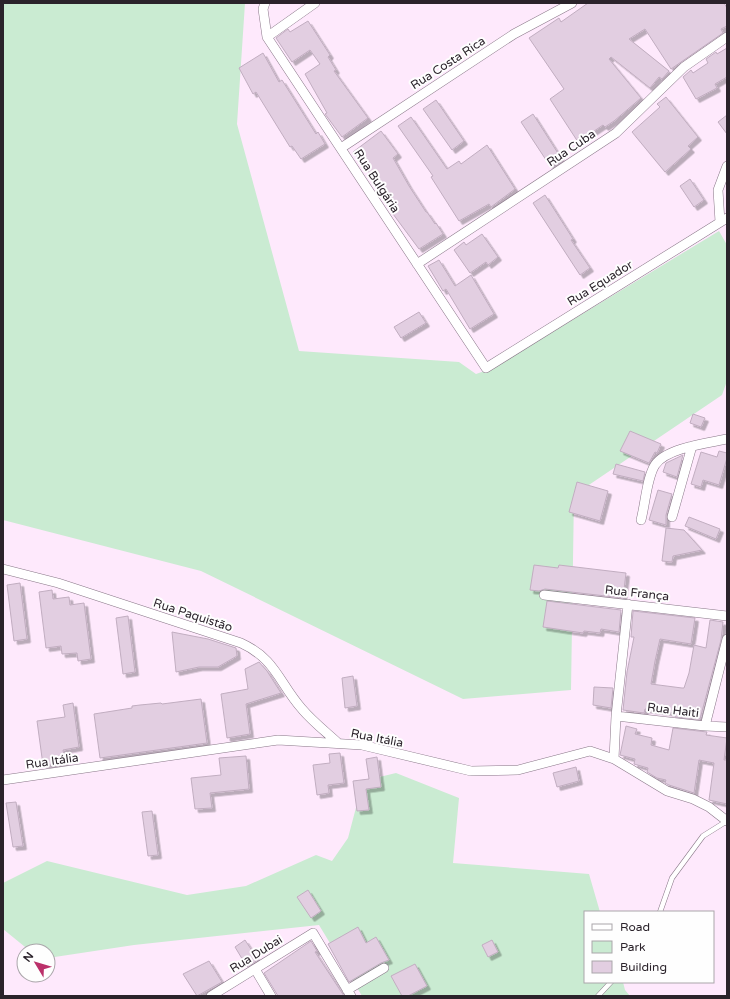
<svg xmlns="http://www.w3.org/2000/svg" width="730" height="999" font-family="'Varela Round',sans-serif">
<defs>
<filter id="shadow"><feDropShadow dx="3.5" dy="3.5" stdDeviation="0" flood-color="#0004"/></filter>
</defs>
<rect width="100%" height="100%" fill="#fee9fc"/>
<path fill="#caebd2" d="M3 3H245L237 124 299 351 459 362 476 374 493 368 719 231 727 245V381L722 395 574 495 571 690 463 699 201 571 3 520Z
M396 773 459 798 453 863 589 874 600 912H585V982H623L625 990 630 996H362L319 925 134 945 48 958V951H30L3 929V883L47 861 187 895 246 886 316 855 332 861 348 838 363 781Z"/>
<path fill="#e2cee1" stroke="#c1adc0" filter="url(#shadow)" d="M588 3H724L727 8V26L721 29 723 33 671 69 645 29 629 39 669 71 662 79 659 77 650 88 611 57 609 59 641 98 614 121 605 127 603 125 578 142 550 99 564 89 529 38 559 18 561 22Z
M308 21 330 55 328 57 336 70 334 71 368 118 342 137 325 114 327 113 305 74 320 64 310 50 292 62 276 38 288 29 290 32Z
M727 48V77L715 84 717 88 696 99 683 77 691 70 693 73 708 63 706 59 716 52 717 54Z
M263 53 279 82 282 80 316 134 318 132 325 144 301 159 292 146 290 147 256 92 253 94 239 68Z
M666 97 698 137 688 146 691 149 665 172 632 132 660 107 657 104Z
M436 100 464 141 452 150 423 109Z
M533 114 561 158 550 166 521 122Z
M727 115V134L718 122Z
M411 117 447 169 459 161 461 164 487 145 515 189 491 207 489 204 459 221 431 177 433 176 398 126Z
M381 131 398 154 393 158 409 186 426 212H427L435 224 436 223 443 234 419 249 393 214 371 177 372 176 353 152Z
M690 179 704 200 694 207 680 186Z
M545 195 573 239 571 240 590 268 580 275 533 203Z
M482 234 498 257 488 265 486 262 470 273 454 250 464 242 466 245Z
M439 260 455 286 471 275 494 314 470 329 446 289 443 291 428 266Z
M419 312 426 323 401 338 394 327Z
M693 414 705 418 701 427 690 423Z
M630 431 661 444 657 453 655 452 649 463 620 451Z
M719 451 727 453V458L719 485 703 480 701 487 691 484 701 452 717 457Z
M683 455 677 477 663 472 666 463Z
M616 464 645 472 643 481 613 474Z
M577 482 608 491 600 521 569 512Z
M658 490 672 494 666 515V525L649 520Z
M689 517 720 529 716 539 685 526Z
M666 528 684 530 702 550 673 556 672 562 662 561Z
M534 565 558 568 559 565 626 573 623 598 545 589 539 591 530 590Z
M20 583 27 639 14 641 7 585Z
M52 590 53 599 69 597 70 605 84 603 91 659 78 661 77 653 62 654 61 646 46 648 39 592Z
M547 601 621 610 619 632 601 629 600 633 584 631 583 633 543 627Z
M633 611 695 618 691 644 660 639 655 661 651 684 682 688H684L689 673 694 645 706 648 710 620 723 622 721 640 700 719 675 717V713L645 709 644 713 623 710 627 672 634 637H631Z
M128 616 135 672 123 674 116 618Z
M172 632 208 639 236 648 237 656 218 667H199L176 672Z
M259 662 267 671 281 693 246 704 250 734 227 738 221 694 248 689 245 669Z
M353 676 357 706 345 708 342 678Z
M594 687 613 688 611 708 593 705Z
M201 699 207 743 100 758 94 714 132 708V706L140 705 161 703 162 704Z
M73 703 79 747 63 750 65 763 43 765 37 721 65 717 63 705Z
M626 726 637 729 635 734 652 738 651 745 669 750 673 728 707 732 706 735 727 738 724 760H727V804L709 800 714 763 699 760 694 793 669 785 665 783 666 780 657 778 647 772 648 768 634 764 635 759 620 755Z
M340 753 344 783 328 785 329 793 317 795 313 765 330 763 329 754Z
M246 756 249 789 210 793 212 808 195 809 191 778 221 775 219 758Z
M377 757 381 787 366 789 369 810 357 811 353 781 369 779 366 759Z
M576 767 579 781 557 787 553 773Z
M16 802 23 846 13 847 6 803Z
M152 811 158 855 148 856 142 812Z
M308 890 321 911 311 918 297 897Z
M358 927 366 943 376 937 389 960 381 963 349 982 328 944Z
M245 940 258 960 247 967 235 947Z
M492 940 498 952 488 957 482 945Z
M311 941 317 951 315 952 344 996H278L264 973Z
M209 961 222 982 197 996 183 974Z
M415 964 427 986 408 996H402L391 976Z"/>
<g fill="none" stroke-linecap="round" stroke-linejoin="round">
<defs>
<path id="service" d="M660 912 672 878 703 836 727 821
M598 996 611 982"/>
<path id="minor" d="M265 3 263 9 267 37 486 368 727 218
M267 37 315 3
M341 148 514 34 572 3
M720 222 718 190 727 166
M417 264 616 133 684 67 727 37
M672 517 692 446
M641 520C645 505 647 477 655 465 666 448 708 443 727 439
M3 569 58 583 241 643C276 659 279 683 302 709 312 721 326 732 338 743
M544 595 727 616
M616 716 705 726 727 727
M705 726 727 639
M614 759 616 716 628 604
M3 780 278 740 362 745 471 771 518 770 590 751 614 759 667 791 693 799 709 807 727 821
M255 969 271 996
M347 990 384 968
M211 996 313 933 351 996"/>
</defs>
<use href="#service" stroke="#897788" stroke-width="5.5"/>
<use href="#minor" stroke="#897788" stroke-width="10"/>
<use href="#service" stroke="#fff" stroke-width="4.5"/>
<use href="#minor" stroke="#fff" stroke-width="9"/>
</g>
<g text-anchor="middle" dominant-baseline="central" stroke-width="4" stroke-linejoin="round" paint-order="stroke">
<g font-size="12" fill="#2b232b" stroke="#fefefe">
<text transform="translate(448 63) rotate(-33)">Rua Costa Rica</text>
<text transform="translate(571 148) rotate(-34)">Rua Cuba</text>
<text transform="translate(377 181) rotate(57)">Rua Bulgária</text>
<text transform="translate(600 283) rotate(-32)">Rua Equador</text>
<text transform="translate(637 593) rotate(6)">Rua França</text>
<text transform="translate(193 615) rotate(18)">Rua Paquistão</text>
<text transform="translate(673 710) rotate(7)">Rua Haiti</text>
<text transform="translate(377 738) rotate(11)">Rua Itália</text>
<text transform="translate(52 761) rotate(-8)">Rua Itália</text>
<text transform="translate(256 954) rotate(-32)">Rua Dubai</text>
</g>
</g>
<rect width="730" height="999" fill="none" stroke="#2b232b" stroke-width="8"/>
<rect x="584" y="911" width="130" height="72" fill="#fefefe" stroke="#aaa6aa"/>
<rect x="592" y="924" width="20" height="6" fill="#ffffff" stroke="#aaa6aa"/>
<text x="620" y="931" font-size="12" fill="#2b232b">Road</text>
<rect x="592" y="941" width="20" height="12" fill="#caebd2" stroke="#aaa6aa"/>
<text x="620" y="951" font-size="12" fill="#2b232b">Park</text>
<rect x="592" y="961" width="20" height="12" fill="#e2cee1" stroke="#aaa6aa"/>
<text x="620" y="971" font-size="12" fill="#2b232b">Building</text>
<g transform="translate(36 963) rotate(308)"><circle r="19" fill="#fefefe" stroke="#aaa6aa"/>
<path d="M0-3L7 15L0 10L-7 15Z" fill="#bb306a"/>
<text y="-6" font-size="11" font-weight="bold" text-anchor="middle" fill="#2b232b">N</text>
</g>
</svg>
